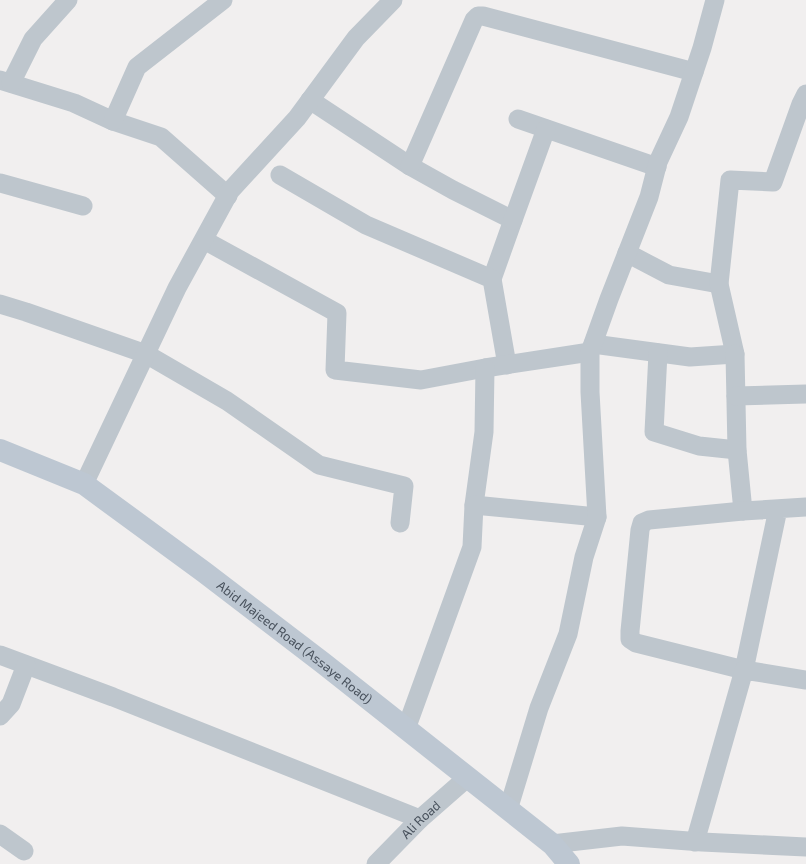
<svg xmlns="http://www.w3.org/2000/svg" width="806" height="864" font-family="'Exo 2',sans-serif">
<rect width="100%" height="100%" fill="#f1efef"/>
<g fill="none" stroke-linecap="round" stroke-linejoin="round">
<g stroke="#bec6cd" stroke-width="19">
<path d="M0 80 74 103 113 121 161 137 228 196"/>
<path d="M11 83 33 39 68 0"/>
<path d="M310 100 410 166 453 190 513 220 492 279"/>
<path d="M518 119 657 167"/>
<path d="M113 121 137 67 223 0"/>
<path d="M410 166 474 20 478 16H483L694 72"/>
<path d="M280 175 366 225 492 279 507 365"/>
<path d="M0 183 83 206"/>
<path d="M513 220 546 129"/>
<path d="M204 240 337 313 335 370 421 380 485 368 590 352"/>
<path d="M627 253 669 275 719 284"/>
<path d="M0 304 26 312 146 354 227 401 319 465 404 486 400 523"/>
<path d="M593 344 690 357 735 354 719 284 730 180 773 182 801 104 806 94"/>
<path d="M658 353 654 432 699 446 737 450"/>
<path d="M735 354 737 450 743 511"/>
<path d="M736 396 806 394"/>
<path d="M84 484 177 288 230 191 297 118 356 38 393 0"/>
<path d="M474 505 484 432 485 368"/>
<path d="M778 509 744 670 636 643 630 639V631L640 530 642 523 649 520 743 511 806 507"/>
<path d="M0 655 113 697 420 819"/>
<path d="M0 716 11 704 26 665"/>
<path d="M406 729 472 547 474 505 597 517"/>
<path d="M508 810 539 708 568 634 584 557 597 517 590 392V352L609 299 649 197 658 162 679 117 702 48 715 0"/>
<path d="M0 834 24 851"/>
<path d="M695 842 744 670 806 680"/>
<path d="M552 844 622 836 702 842 806 847"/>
<path id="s1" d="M376 864 420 819 468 777"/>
</g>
<path stroke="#bdc7d2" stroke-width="22" id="s2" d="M0 450 84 484 204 572 323 663 552 844 569 864"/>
</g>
<g text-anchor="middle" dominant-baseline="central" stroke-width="3" stroke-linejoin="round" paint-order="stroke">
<g font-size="13" fill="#48515c" stroke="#fff">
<text stroke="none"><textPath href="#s2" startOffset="354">Abid Majeed Road (Assaye Road)</textPath></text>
<text stroke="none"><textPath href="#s1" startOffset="63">Ali Road</textPath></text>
</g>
</g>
</svg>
